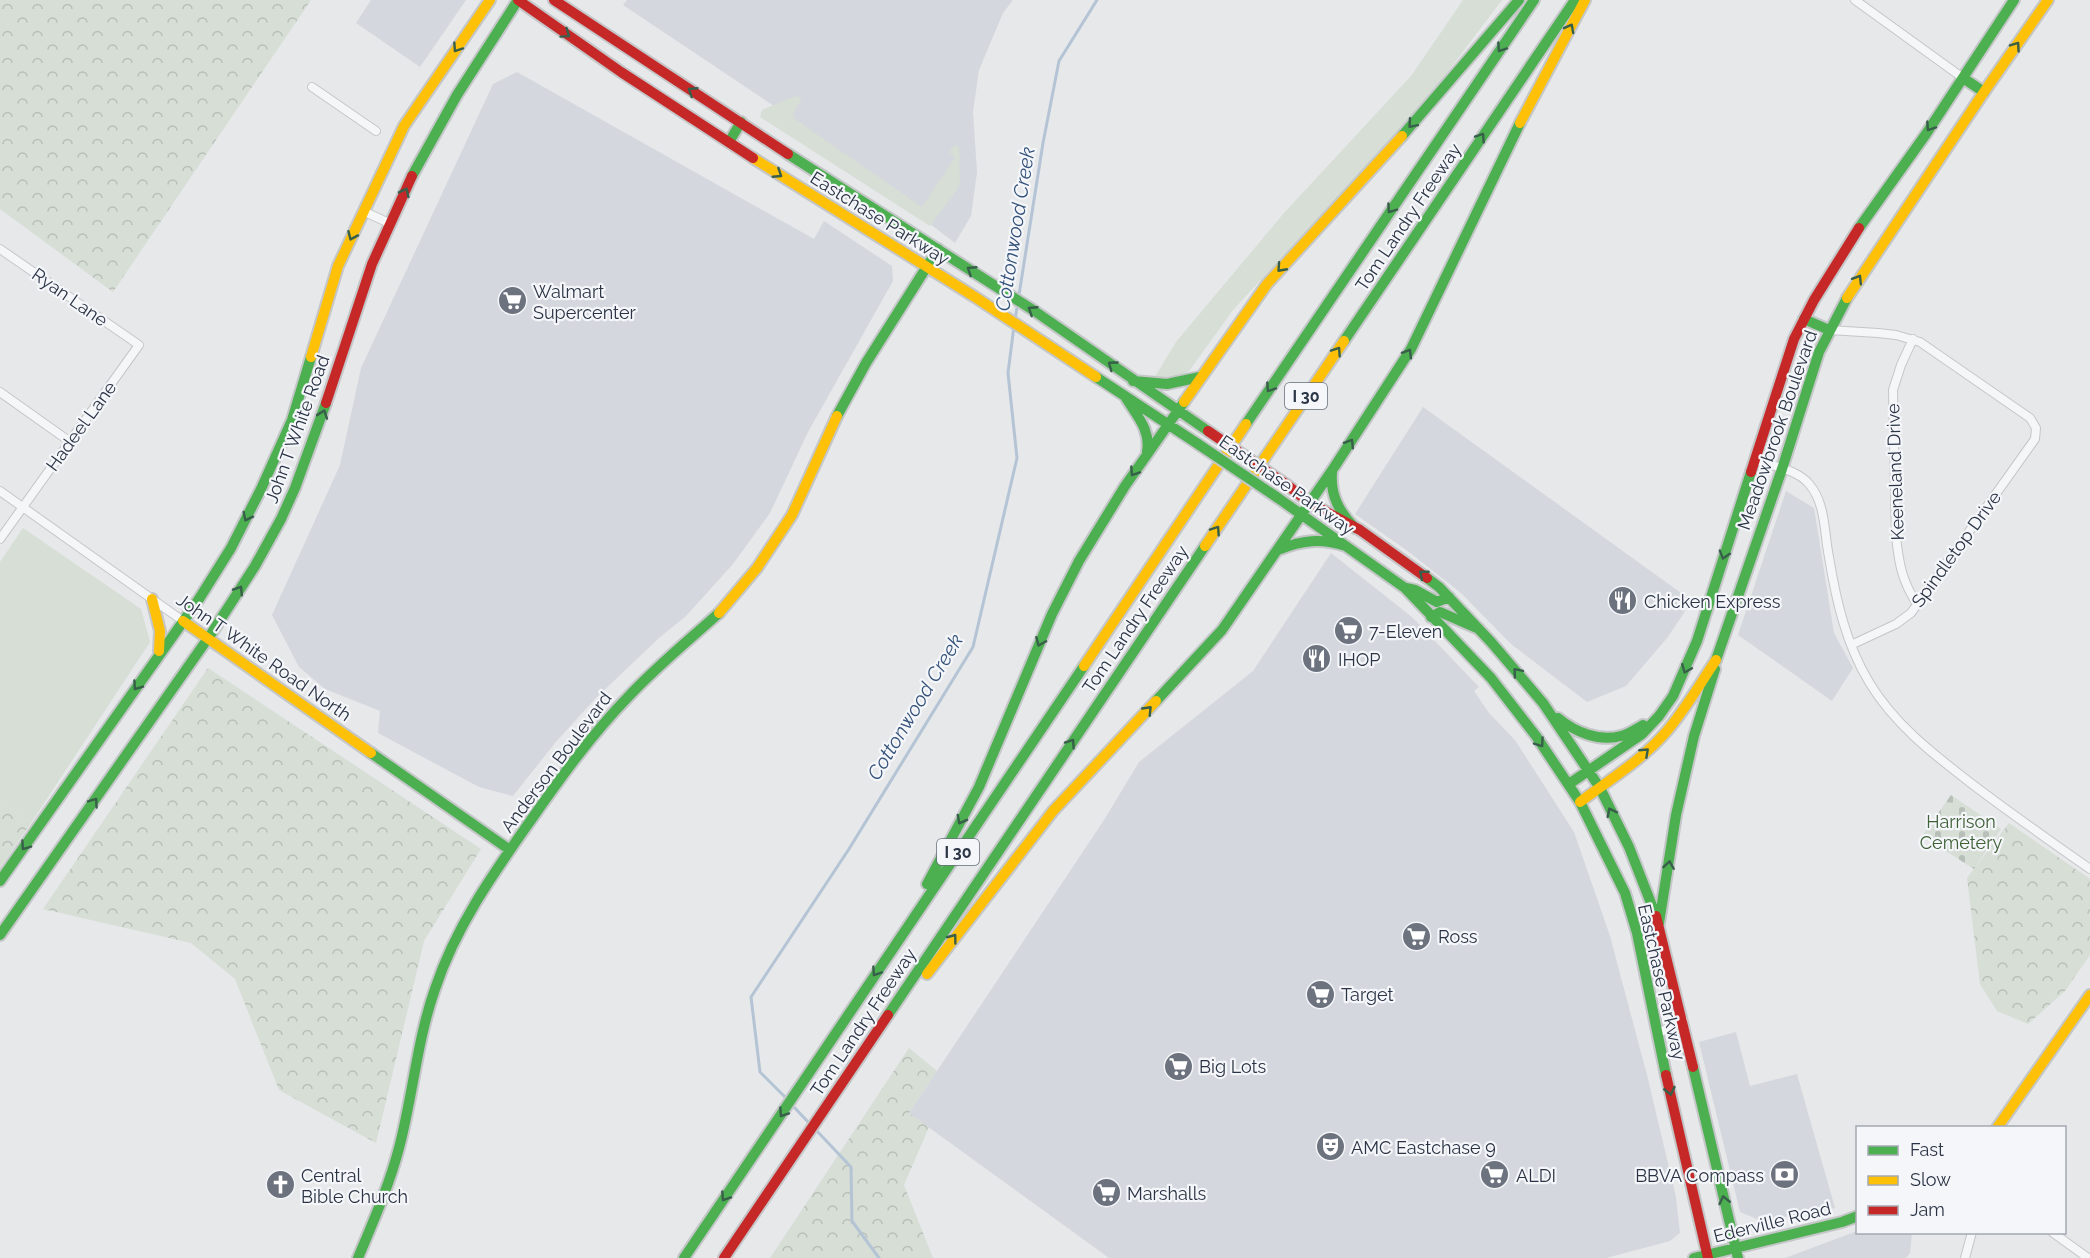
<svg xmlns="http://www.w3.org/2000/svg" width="2090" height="1258" font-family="Raleway,sans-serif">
<defs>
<pattern id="forest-crowns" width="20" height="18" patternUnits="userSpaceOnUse" patternTransform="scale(1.5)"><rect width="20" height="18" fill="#d6ded6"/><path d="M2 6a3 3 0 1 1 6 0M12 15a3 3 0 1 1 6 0" fill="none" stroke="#b8bfb9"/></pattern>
<pattern id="cemetery-stones" width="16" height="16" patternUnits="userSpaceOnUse" patternTransform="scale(1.5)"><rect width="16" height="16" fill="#d6ded6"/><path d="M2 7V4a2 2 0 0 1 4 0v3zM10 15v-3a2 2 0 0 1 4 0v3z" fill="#b8bfb9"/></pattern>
</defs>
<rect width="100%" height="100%" fill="#e6e8ea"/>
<path fill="#d4d7dd" d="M371 0H466L420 67 356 23Z
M627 0H1013L1003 13 979 70 973 112 977 172 971 216 955 243 786 114 623 5Z
M517 72 814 239 824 221 892 266 893 281 808 432 770 513 733 564 686 616 659 638 595 699 555 743 513 796 479 787 378 733 380 711 325 689 299 667 272 615 340 465 361 368 493 84Z
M1423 407 1688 598 1684 613 1667 638 1626 686 1587 702 1511 644 1461 593 1409 552 1355 514Z
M1786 491 1814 508 1834 633 1853 668 1832 701 1738 635Z
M1331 553 1412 617 1479 687 1474 691 1489 713 1515 740 1574 832 1610 936 1647 1075 1676 1197 1680 1233 1670 1241 1606 1258H1109L909 1113 1104 820 1139 762 1253 671Z
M1736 1032 1750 1086 1797 1074 1835 1208 1762 1221 1740 1212 1699 1042Z
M1857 1231 1858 1232 1912 1233 1910 1253 1906 1258H1785Z"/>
<path fill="#d6ded6" d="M1463 0H1502L1418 111 1233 310 1189 371 1169 381 1153 380 1176 342 1284 213 1411 76Z
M795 96 802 98 793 115 795 119 922 207 955 157 949 152 955 145H957L959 148 960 181 957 190 930 226 760 117 762 110Z
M23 528 141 609 150 642 31 823 0 802V562Z"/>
<path fill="url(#forest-crowns)" d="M0 0H311L113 292 0 209Z
M208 668 481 849 424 941 376 1143 279 1090 235 979 191 943 43 909Z
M0 802 31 823 0 868Z
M2009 823 2090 879V955L2065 991 2028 1024 1997 1011 1980 984 1967 878Z
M909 1048 937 1071 909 1113 929 1127 904 1185 933 1258H770Z"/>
<path fill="url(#cemetery-stones)" d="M1951 795 2001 829 1974 869 1922 836Z"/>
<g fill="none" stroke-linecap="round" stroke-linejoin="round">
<path stroke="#b4c4d5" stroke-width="3" d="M1015 320 1043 143 1059 61 1097 0
M787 1099 760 1072 751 997 849 849 973 647 1017 458 1008 373 1014 326
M793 1106 809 1123
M816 1130 851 1167 852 1221 879 1258"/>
<defs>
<path id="street" d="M1855 0 1963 78
M312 87 376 131
M363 211 389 223
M0 249 139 345 0 539
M1829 330 1878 333 1896 335 1920 342 2030 418 2036 428 2035 439 1911 613 1896 624 1851 645
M1913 339 1901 365 1893 390 1896 537C1899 564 1902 581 1917 604
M0 392 69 441
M1756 460C1772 466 1798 470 1809 484 1826 503 1824 533 1829 557 1836 600 1846 644 1869 682 1894 724 1933 754 1972 784 2010 813 2050 841 2090 869
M0 491 183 621
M1657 1034 1683 1020
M2052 1232 2088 1258
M1965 1258 1972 1232"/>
<path id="fast" d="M1963 78 1984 92
M1402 136 1519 0
M729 142 741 122
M788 154 1033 310 1208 431
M412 176 457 95 518 0
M1859 228 1926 134 2014 0
M1804 319 1829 330
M1344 341 1575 0
M1096 377 1198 444
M1133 381 1167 384 1200 377
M1126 398C1137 416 1151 430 1147 452
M837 416 866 363 938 249
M1246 424 1534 0
M1332 472C1330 495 1339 512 1355 528
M1278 498 1405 588 1491 678 1536 736 1580 802 1625 893 1637 933 1666 1075
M1278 550C1302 540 1321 538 1346 546
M1427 578 1439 587 1491 642 1543 703 1600 788 1629 847 1656 916
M1406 588 1415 590 1437 602 1449 597
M1431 617 1440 612 1479 629
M1716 660 1782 469 1819 352 1847 298
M1156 701 1222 630 1335 466 1411 349 1520 123
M1558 718C1575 732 1599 742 1621 736 1629 734 1636 729 1643 725
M371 753 510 850
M1569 784 1642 734 1659 716 1673 696 1697 641 1751 472
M0 881 199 599 231 548 261 489 292 420 311 357
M927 884 979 787 1052 614 1079 561 1125 486 1184 402
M1659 923 1676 815 1694 736 1715 669
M0 935 211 634 255 566 281 519 295 488 326 403
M888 1015 1205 546
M1693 1067 1738 1258
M358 1258C373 1222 389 1186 399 1148 413 1095 417 1040 435 989 456 926 493 874 531 820 561 777 592 734 629 696 657 666 689 640 719 613
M684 1258 1084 666
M1694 1258 1842 1222 1858 1216"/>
<path id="slow" d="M1520 123 1585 0
M753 158 975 297 1096 377
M1847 298 1984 92 2048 0
M311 357 338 266 404 126 490 0
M1184 402 1267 284 1402 136
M1205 546 1344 341
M152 599 160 631 159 651
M719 613 757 568 792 515 837 416
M183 621 371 753
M1084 666 1246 424
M1580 802C1609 780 1642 760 1666 732 1685 710 1700 684 1716 660
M927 974 1053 811 1156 701
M1997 1128 2090 995"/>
<path id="jam" d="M518 0 621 72 753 158
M554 0 788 154
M326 403 372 264 412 176
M1751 472 1794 339 1814 300 1859 228
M1287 485 1310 503 1360 530 1427 578
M1656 916 1693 1067
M1666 1075 1708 1258
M724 1258 888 1015"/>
</defs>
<use href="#street" stroke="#c4c6c8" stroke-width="10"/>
<use href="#fast" stroke="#c4c6c8" stroke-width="14"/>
<use href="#slow" stroke="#c4c6c8" stroke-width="14"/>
<use href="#jam" stroke="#c4c6c8" stroke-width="14"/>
<use href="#street" stroke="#f5f6f7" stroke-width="8"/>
<use href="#fast" stroke="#4caf50" stroke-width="10"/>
<use href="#slow" stroke="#ffc107" stroke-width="10"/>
<use href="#jam" stroke="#c62828" stroke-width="10"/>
<defs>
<path id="fast-bridge" d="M1198 444 1278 498"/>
<path id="jam-bridge" d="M1208 431 1287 485"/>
</defs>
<use href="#fast-bridge" stroke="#c4c6c8" stroke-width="14" stroke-linecap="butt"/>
<use href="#jam-bridge" stroke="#c4c6c8" stroke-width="14" stroke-linecap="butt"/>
<use href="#fast-bridge" stroke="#4caf50" stroke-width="10"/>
<use href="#jam-bridge" stroke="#c62828" stroke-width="10"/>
</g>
<defs><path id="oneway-chevron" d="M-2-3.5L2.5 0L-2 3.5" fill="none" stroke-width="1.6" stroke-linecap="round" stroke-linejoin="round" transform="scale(1.5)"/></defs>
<g stroke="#375f49">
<use href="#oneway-chevron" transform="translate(1570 28) rotate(-62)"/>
<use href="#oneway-chevron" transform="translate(566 34) rotate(35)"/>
<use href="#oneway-chevron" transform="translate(2016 46) rotate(-55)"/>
<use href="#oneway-chevron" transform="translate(457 48) rotate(124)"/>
<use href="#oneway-chevron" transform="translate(1501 48) rotate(124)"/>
<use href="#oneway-chevron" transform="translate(692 91) rotate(-147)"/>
<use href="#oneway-chevron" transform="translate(1412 124) rotate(131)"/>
<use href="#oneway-chevron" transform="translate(1930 127) rotate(124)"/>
<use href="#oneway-chevron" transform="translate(1481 137) rotate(-56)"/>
<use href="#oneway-chevron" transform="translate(778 174) rotate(33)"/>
<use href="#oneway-chevron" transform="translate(405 192) rotate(-64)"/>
<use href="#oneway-chevron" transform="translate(1391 209) rotate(125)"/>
<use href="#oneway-chevron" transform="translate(352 236) rotate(114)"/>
<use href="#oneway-chevron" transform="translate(1281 268) rotate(132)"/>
<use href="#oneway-chevron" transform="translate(971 270) rotate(-147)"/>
<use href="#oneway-chevron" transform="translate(1858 279) rotate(-58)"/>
<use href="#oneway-chevron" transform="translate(1032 310) rotate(-147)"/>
<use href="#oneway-chevron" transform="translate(1337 351) rotate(-56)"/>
<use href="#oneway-chevron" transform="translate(1408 353) rotate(-59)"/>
<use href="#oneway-chevron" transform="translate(1112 365) rotate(-144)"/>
<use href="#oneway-chevron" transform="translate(1270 388) rotate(124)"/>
<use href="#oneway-chevron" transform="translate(323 414) rotate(-71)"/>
<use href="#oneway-chevron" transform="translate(1350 443) rotate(-58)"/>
<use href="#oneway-chevron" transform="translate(1134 472) rotate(124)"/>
<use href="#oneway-chevron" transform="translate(247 517) rotate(117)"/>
<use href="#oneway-chevron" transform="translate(1216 530) rotate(-56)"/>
<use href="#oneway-chevron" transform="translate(1724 555) rotate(107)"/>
<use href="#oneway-chevron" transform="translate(1423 574) rotate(-141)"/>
<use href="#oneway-chevron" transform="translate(239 590) rotate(-57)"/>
<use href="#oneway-chevron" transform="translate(1040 642) rotate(113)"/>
<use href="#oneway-chevron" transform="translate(1686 669) rotate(112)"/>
<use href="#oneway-chevron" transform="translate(1517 672) rotate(-130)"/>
<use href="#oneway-chevron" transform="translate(137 686) rotate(125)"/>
<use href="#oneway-chevron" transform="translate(1148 710) rotate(-46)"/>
<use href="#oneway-chevron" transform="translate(1071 743) rotate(-56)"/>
<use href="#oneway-chevron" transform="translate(1540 743) rotate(55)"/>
<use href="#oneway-chevron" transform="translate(1645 752) rotate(-43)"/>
<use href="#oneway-chevron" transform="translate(94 802) rotate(-55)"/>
<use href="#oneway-chevron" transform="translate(1611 812) rotate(-117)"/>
<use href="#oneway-chevron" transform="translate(961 820) rotate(118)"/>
<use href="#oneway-chevron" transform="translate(25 846) rotate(125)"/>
<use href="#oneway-chevron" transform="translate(1669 865) rotate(-81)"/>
<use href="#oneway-chevron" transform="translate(953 938) rotate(-53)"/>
<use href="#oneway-chevron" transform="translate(876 972) rotate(124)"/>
<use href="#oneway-chevron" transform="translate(1670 1091) rotate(77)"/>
<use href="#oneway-chevron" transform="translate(783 1113) rotate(124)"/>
<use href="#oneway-chevron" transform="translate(725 1197) rotate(124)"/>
<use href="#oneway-chevron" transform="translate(1724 1200) rotate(-103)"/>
</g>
<defs>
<symbol id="supermarket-disc" viewBox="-11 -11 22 22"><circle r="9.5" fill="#6c737f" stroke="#f4f6f9"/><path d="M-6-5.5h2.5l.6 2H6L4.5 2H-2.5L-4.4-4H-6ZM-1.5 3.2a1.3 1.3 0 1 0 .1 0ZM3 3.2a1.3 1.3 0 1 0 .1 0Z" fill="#fff"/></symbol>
<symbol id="restaurant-disc" viewBox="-11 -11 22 22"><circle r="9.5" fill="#6c737f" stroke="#f4f6f9"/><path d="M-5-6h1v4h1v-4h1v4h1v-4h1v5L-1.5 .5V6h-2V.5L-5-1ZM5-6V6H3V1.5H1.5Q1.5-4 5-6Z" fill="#fff"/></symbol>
<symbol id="theatre-disc" viewBox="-11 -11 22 22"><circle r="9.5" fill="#6c737f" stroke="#f4f6f9"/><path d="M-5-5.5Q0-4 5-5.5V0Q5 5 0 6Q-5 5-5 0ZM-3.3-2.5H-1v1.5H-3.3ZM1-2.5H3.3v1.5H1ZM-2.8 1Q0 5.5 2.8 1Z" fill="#fff"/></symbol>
<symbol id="bank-disc" viewBox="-11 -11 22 22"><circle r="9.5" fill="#6c737f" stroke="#f4f6f9"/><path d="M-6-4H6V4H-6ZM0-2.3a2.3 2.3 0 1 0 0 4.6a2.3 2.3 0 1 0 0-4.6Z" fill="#fff"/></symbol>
<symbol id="church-disc" viewBox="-11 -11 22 22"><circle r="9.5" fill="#6c737f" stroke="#f4f6f9"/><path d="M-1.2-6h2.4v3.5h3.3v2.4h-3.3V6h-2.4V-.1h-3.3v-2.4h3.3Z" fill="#fff"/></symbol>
</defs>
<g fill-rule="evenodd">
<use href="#supermarket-disc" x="496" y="284" width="33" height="33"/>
<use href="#restaurant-disc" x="1606" y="584" width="33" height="33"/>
<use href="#supermarket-disc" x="1332" y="614" width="33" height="33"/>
<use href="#restaurant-disc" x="1300" y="642" width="33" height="33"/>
<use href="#supermarket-disc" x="1400" y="920" width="33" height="33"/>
<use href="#supermarket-disc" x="1304" y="978" width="33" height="33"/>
<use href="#supermarket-disc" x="1162" y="1050" width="33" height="33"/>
<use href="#theatre-disc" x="1314" y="1130" width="33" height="33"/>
<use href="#supermarket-disc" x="1478" y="1158" width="33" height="33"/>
<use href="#bank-disc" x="1768" y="1158" width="33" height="33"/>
<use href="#church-disc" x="264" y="1168" width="33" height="33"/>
<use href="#supermarket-disc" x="1090" y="1176" width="33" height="33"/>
</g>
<g text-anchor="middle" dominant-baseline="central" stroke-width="4.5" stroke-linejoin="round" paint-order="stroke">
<g fill="#f4f6f9" stroke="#676e7b" stroke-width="1.5">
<rect x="1285" y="383" width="42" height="26" rx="4.5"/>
<rect x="937" y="839" width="42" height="26" rx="4.5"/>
</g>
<g font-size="16" font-weight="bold" fill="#2b3445">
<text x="1306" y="396">I 30</text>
<text x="958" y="852">I 30</text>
</g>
<g font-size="18" fill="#2b3445" stroke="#f4f6f9">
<text transform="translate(1408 217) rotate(-56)">Tom Landry Freeway</text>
<text transform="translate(880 218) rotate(32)">Eastchase Parkway</text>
<text transform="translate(70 297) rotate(35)">Ryan Lane</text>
<text transform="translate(81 426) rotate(-54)">Hadeel Lane</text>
<text transform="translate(297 429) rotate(-70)">John T White Road</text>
<text transform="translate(1777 430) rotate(-71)">Meadowbrook Boulevard</text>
<text transform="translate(1895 472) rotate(-92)">Keeneland Drive</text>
<text transform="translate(1287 485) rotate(35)">Eastchase Parkway</text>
<text transform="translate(1956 549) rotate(-54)">Spindletop Drive</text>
<text transform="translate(1135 619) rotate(-56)">Tom Landry Freeway</text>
<text transform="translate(264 657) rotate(35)">John T White Road North</text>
<text transform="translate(556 762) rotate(-53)">Anderson Boulevard</text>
<text transform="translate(1662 982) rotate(77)">Eastchase Parkway</text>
<text transform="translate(863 1022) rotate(-56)">Tom Landry Freeway</text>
<text transform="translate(1772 1222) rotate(-14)">Ederville Road</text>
</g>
<g font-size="18" fill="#2b3445" stroke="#f4f6f9" text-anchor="start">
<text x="533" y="291">Walmart<tspan x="533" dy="21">Supercenter</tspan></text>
<text x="1644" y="601">Chicken Express</text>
<text x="1369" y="631">7-Eleven</text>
<text x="1338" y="659">IHOP</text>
<text x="1438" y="936">Ross</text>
<text x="1341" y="994">Target</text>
<text x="1199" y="1066">Big Lots</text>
<text x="1351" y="1147">AMC Eastchase 9</text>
<text x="301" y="1175">Central<tspan x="301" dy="21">Bible Church</tspan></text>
<text x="1516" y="1175">ALDI</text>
<text x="1764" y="1175" text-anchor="end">BBVA Compass</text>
<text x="1127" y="1193">Marshalls</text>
</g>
<g font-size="18" fill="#3f6138" stroke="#f4f6f9">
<text x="1961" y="821">Harrison<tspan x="1961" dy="21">Cemetery</tspan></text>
</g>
<g font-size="20" font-style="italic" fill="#34527a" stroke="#f4f6f9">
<text transform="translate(1015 229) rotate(-81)">Cottonwood Creek</text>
<text transform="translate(915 707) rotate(-59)">Cottonwood Creek</text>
</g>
</g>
<rect x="1856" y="1126" width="210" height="108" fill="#f4f6f9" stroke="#a4a8b1" stroke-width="1.5"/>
<rect x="1868" y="1146" width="30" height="9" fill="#4caf50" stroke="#a4a8b1" stroke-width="1.5"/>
<text x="1910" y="1156" font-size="18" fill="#2b3445">Fast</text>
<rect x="1868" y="1176" width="30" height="9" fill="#ffc107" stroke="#a4a8b1" stroke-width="1.5"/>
<text x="1910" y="1186" font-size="18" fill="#2b3445">Slow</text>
<rect x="1868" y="1206" width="30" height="9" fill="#c62828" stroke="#a4a8b1" stroke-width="1.5"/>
<text x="1910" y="1216" font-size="18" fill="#2b3445">Jam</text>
</svg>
